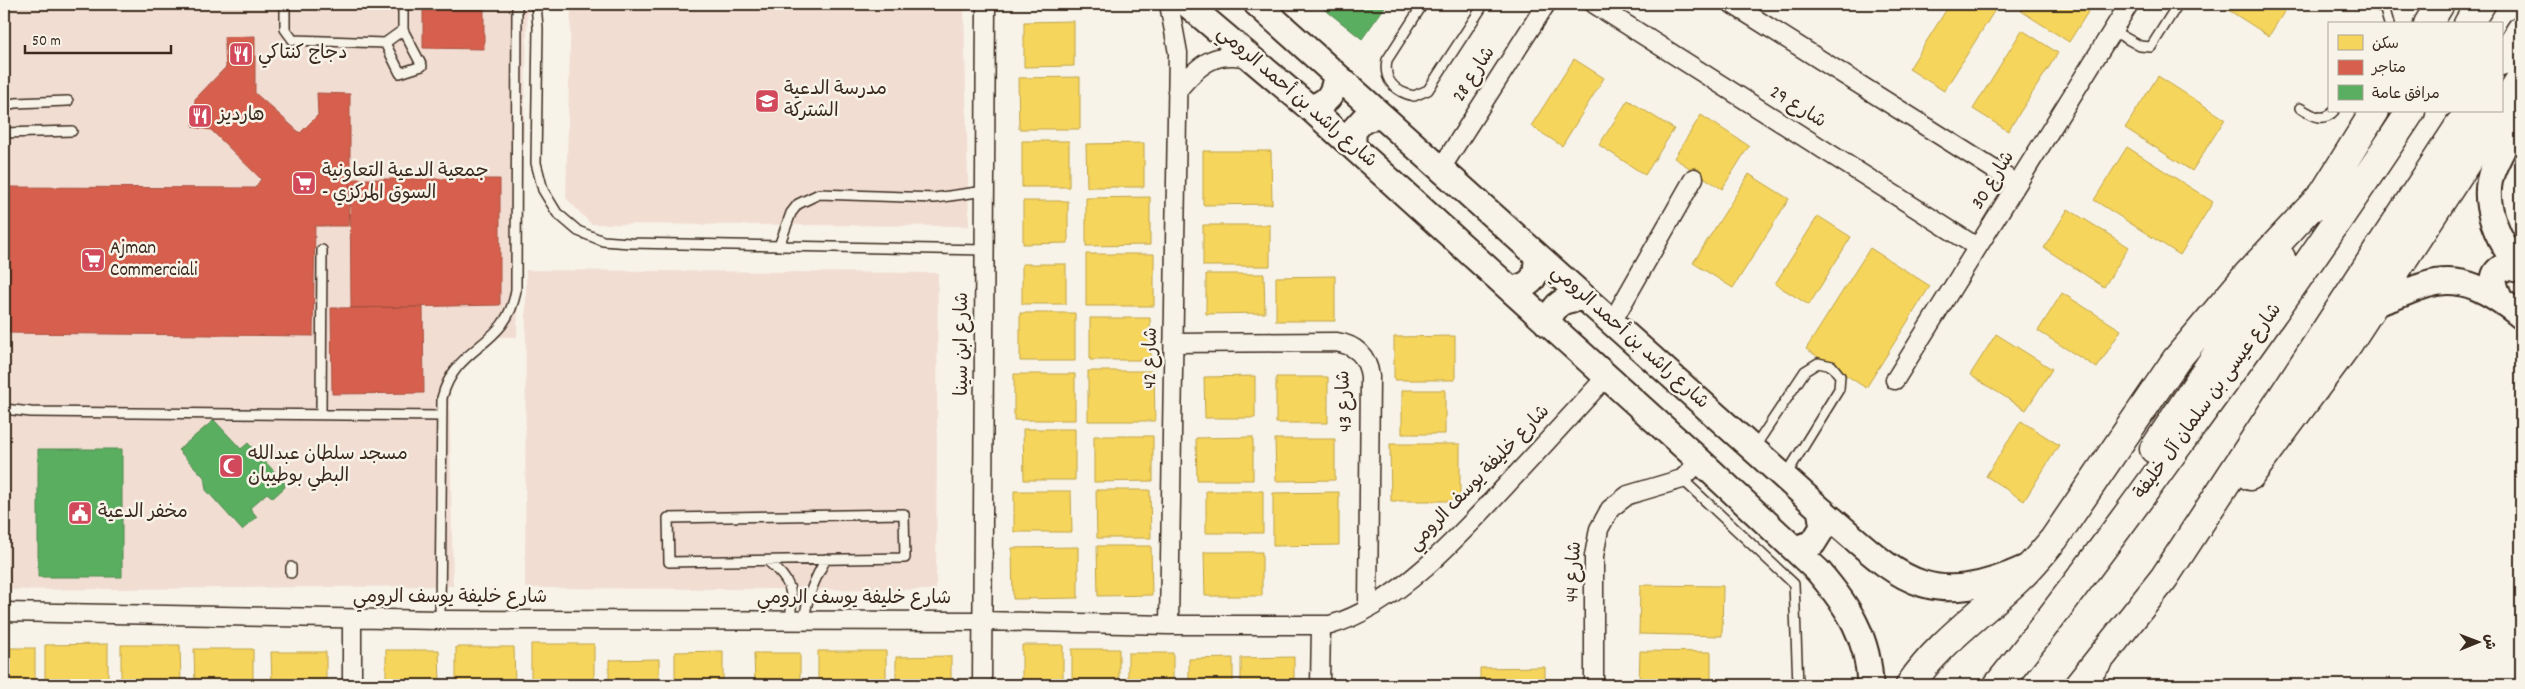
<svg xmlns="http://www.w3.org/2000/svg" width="2525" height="689" font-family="Dekko,'Playpen Sans Arabic',sans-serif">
<rect width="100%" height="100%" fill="#f7f3e8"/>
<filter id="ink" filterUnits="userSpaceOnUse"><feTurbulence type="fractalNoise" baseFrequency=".02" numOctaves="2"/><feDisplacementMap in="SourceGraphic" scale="10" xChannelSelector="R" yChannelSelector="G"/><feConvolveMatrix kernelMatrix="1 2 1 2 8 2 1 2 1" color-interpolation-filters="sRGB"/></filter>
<g filter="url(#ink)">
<path fill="#f2ddd3" d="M4 4H528L517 337H492L449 378 453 586 4 590Z
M571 4H964L969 226 591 224 566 198Z
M526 270 938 273 936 590 525 588Z"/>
<path fill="#f6d55c" stroke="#bea249" d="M1950 4 1998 5 1944 91 1909 69Z
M2025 4H2093L2069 42 2021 11Z
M2219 4H2289L2269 36Z
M1074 21V66L1024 67V22Z
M2022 30 2058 53 2008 131 1973 109Z
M1574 59 1604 78 1562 146 1531 126Z
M2158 76 2225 119 2192 171 2125 128Z
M1080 77V129H1019L1018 78Z
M1628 100 1674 129 1645 175 1599 145Z
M1701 115 1749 146 1722 189 1674 158Z
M1022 141H1069V187H1022Z
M1144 143V187H1087L1086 144Z
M2127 147 2213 202 2180 255 2094 200Z
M1203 151H1271L1272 204 1203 205Z
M1749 174 1789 199 1733 288 1693 263Z
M1150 197V245L1086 246V198Z
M1023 201H1068V243L1023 244Z
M2068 209 2129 247 2104 287 2044 248Z
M1818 216 1851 237 1809 305 1775 284Z
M1203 225H1270V266H1203Z
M1870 248 1930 286 1866 388 1806 349Z
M1086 254H1154V306H1086Z
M1022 264H1066V304H1022Z
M1206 274H1264L1265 313 1206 314Z
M1335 276V321H1276V277Z
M2062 293 2121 330 2097 368 2038 331Z
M1020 313H1075V361H1020Z
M1090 318H1150L1151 360H1090Z
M1996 334 2052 369 2026 410 1970 375Z
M1455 336V380H1394V337Z
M1088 371H1154L1155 421H1088Z
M1014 374H1075V420H1014Z
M1255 376V418H1205L1204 377Z
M1276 377H1328V423H1276Z
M1402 390H1445V434H1402Z
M2021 421 2059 445 2024 501 1986 476Z
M1023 429H1075V480H1024Z
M1094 436H1153V481L1094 482Z
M1253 437V480H1197L1196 438Z
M1275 439H1335V480L1276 481Z
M1390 444H1460V501H1391Z
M1096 490H1150L1151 538H1097Z
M1014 491H1071L1072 532H1014Z
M1206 491H1263V533H1206Z
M1339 492V545L1273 546V493Z
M1097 546H1151L1152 595 1098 596Z
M1078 547V598L1013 599 1012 548Z
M1204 552H1262V596H1205Z
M1640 585 1723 586 1722 636 1639 634Z
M108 644V685H45V645Z
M531 644H594V685H531Z
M121 645H180L181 685H121Z
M1022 645H1063V685H1022Z
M456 647H514L515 685H456Z
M4 648H35V685H4Z
M194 649H253V685H195Z
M1072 649H1119V685H1072Z
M386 650H439L440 685H386Z
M723 651V685H675V652Z
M818 651H886V685H818Z
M1640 651 1711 652V685H1639Z
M271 652H326V685H272Z
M754 653H800V685H755Z
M1128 653H1173V685H1128Z
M951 656V685H896V657Z
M1294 657V685H1241V658Z
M1233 658V685H1189V659Z
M659 659V685H609V660Z
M1545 667V685H1480V668Z"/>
<path fill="#d6604d" stroke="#a8503f" d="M423 4H484V49L423 48Z
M255 36V93L300 133 318 115 317 93 350 94V179L348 226H315L313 336 4 333V187L255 188 261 179 211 130 193 127 195 99 226 67 224 37Z
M350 179H500V305L351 308Z
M423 307 424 393 332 394 331 308Z"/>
<path fill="#5aae61" stroke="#51864d" d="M1318 4H1387L1362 39Z
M214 420 241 449 248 443 284 482 285 487 273 498 267 493 250 508 257 517 242 530 206 490 204 477 178 450Z
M38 449H122V577H38Z"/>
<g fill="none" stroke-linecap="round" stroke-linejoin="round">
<defs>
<path id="lane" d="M285 4V29L293 40 385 43 403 30
M536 4 538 28 536 163 543 190 557 213 578 231 603 241 630 243 985 250
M1423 4 1387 60C1383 80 1395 92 1414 96L1428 90 1484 4
M2377 4 2385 10 2389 24
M2113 31 2140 46 2151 47 2178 4
M385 43 400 73 422 66 403 30V4
M4 106 15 103 68 101
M2300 108C2311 115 2323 123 2334 111
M4 133 72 131
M779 246 791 213 798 204 819 194 935 198 985 191
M4 409 31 412 441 416
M321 414 322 250
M1754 448 1805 371 1818 363 1832 366 1840 376 1839 389 1786 475
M1682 479 1794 584 1798 685
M904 514 905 558 669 562 668 518Z
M768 561C791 581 794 590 790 620
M291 567V573
M440 620 442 398C456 343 507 348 516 290L517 4
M804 621C807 597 814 580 826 559"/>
<path id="street" d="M1169 4 1178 53 1169 625
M1594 4 1977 247
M1732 4 2017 184
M1177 91C1199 64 1216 49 1253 59
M1440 170 1546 4
M1612 322 1694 178
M1173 343 1336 342C1356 345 1367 356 1370 376L1368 608
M1895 380 2129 4
M4 612 440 620 982 621 1169 625H1330C1397 607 1467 528 1513 478 1544 445 1575 411 1606 377
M352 685V619
M982 685 986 4
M1320 685 1321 626
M1594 685V556L1599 529 1610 509 1628 495 1682 479 1700 461"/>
<path id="secondary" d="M1187 4 1310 108 1700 461 1818 571C1848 606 1869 638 1870 685
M1257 4 1820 509C1895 572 1922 615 2026 568
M2516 86C2522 123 2506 138 2493 169 2479 203 2499 243 2521 269
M1310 108C1328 102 1334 95 1336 75
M1353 147V131L1364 119 1380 116
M1511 290C1533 284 1537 279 1537 256
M2499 298C2494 284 2489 273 2505 266L2521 270
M2375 303C2393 299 2409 290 2426 285 2463 273 2494 294 2521 316
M1547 323C1556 302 1562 299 1585 298
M1795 549 1813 543 1823 527 1820 509"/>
<path id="highway" d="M2428 24 2440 4
M2468 24 2481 4
M2501 61 2521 30
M2501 109 2521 78
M2316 206 2375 111
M2154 449 2281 258
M2250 476 2348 344 2500 111
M1910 685C1938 643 1981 614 2018 579 2031 567 2042 553 2054 539L2176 360 2249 273 2327 190
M1998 685C2059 609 2116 531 2173 452 2255 340 2335 227 2411 111
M2079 685 2164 578 2469 111"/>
</defs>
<use href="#lane" stroke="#3b2a1e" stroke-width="12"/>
<use href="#street" stroke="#3b2a1e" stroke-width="21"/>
<use href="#secondary" stroke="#3b2a1e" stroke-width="29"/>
<use href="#highway" stroke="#3b2a1e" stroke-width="31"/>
<use href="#lane" stroke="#f7f3e8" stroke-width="9"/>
<use href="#street" stroke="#f7f3e8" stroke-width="18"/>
<use href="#secondary" stroke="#f7f3e8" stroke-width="25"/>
<use href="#highway" stroke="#f7f3e8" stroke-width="28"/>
</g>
</g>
<defs>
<symbol id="restaurant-square" viewBox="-11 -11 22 22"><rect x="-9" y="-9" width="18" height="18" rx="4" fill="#d1495b" stroke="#f7f3e8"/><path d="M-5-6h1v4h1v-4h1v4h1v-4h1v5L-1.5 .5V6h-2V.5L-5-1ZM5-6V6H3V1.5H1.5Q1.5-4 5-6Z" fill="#fff"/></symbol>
<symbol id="school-square" viewBox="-11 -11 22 22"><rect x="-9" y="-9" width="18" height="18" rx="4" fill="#d1495b" stroke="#f7f3e8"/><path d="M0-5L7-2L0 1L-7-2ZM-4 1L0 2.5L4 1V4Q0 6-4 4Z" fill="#fff"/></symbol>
<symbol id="supermarket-square" viewBox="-11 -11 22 22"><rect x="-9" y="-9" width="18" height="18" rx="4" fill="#d1495b" stroke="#f7f3e8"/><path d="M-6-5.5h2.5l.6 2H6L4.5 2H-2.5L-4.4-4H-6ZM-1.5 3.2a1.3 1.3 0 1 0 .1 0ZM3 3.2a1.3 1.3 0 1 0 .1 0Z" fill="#fff"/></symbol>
<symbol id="mosque-square" viewBox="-11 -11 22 22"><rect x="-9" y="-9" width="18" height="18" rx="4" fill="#d1495b" stroke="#f7f3e8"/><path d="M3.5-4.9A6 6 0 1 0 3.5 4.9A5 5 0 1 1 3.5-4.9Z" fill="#fff"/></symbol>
<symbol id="civic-square" viewBox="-11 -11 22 22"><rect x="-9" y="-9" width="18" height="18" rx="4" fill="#d1495b" stroke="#f7f3e8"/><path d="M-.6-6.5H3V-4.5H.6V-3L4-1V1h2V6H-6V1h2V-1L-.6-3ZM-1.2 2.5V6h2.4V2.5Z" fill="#fff"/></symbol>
</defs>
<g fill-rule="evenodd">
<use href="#restaurant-square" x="227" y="40" width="28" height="28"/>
<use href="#school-square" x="753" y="87" width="28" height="28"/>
<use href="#restaurant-square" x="186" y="102" width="28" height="28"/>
<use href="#supermarket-square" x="290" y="169" width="28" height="28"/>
<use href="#supermarket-square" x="79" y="246" width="28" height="28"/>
<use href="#mosque-square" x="217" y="452" width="28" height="28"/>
<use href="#civic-square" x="66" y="499" width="28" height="28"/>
</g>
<g text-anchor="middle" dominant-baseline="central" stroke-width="5" stroke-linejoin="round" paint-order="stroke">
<g font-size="19" fill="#3b2a1e" stroke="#f7f3e8" text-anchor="start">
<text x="258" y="54">دجاج كنتاكي</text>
<text x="784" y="90">مدرسة الدعية<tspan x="784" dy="22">الشتركة</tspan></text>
<text x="218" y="116">هارديز</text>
<text x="322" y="172">جمعية الدعية التعاونية<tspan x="322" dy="22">- السوق المركزي</tspan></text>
<text x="110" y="249">Ajman<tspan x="110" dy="22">Commerciali</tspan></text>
<text x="248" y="455">مسجد سلطان عبدالله<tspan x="248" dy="22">البطي بوطيبان</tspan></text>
<text x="98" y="513">مخفر الدعية</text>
</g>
<g font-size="19" fill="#3b2a1e" stroke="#f7f3e8">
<text transform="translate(1475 75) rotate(-57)">شارع 28</text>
<text transform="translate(1296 98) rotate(41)">شارع راشد بن أحمد الرومي</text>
<text transform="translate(1797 108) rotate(32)">شارع 29</text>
<text transform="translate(1994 181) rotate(-58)">شارع 30</text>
<text transform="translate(1629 338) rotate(42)">شارع راشد بن أحمد الرومي</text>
<text transform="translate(963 344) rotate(-90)">شارع ابن سينا</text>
<text transform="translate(1152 358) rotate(-89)">شارع 42</text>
<text transform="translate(1346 401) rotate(-93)">شارع 43</text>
<text transform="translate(2209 402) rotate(-54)">شارع عيسى بن سلمان آل خليفة</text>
<text transform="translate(1480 479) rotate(-46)">شارع خليفة يوسف الرومي</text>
<text transform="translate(1575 572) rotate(-87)">شارع 44</text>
<text x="450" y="598">شارع خليفة يوسف الرومي</text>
<text x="854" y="599">شارع خليفة يوسف الرومي</text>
</g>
</g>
<rect width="2525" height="689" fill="none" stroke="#f7f3e8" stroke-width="20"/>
<rect x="10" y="10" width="2505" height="669" fill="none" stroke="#3b2a1e" stroke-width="2" filter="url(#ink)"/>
<rect x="2328" y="22" width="175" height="90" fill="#f7f3e8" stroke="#aca397"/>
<rect x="2338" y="35" width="25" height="15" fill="#f6d55c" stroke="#aca397"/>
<text x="2372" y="48" font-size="15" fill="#3b2a1e">سكن</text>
<rect x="2338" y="60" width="25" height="15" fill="#d6604d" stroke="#aca397"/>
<text x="2372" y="72" font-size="15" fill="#3b2a1e">متاجر</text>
<rect x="2338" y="85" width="25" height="15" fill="#5aae61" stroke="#aca397"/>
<text x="2372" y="98" font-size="15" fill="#3b2a1e">مرافق عامة</text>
<g transform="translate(2478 642) rotate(89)" stroke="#f7f3e8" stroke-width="4" paint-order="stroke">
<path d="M0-4L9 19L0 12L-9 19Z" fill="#3b2a1e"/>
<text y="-8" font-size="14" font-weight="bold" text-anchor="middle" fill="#3b2a1e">ش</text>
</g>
<path d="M25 45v8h146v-8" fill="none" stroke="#3b2a1e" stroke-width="2.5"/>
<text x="32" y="45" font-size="15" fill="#3b2a1e" stroke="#f7f3e8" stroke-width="4" paint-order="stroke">50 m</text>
</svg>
